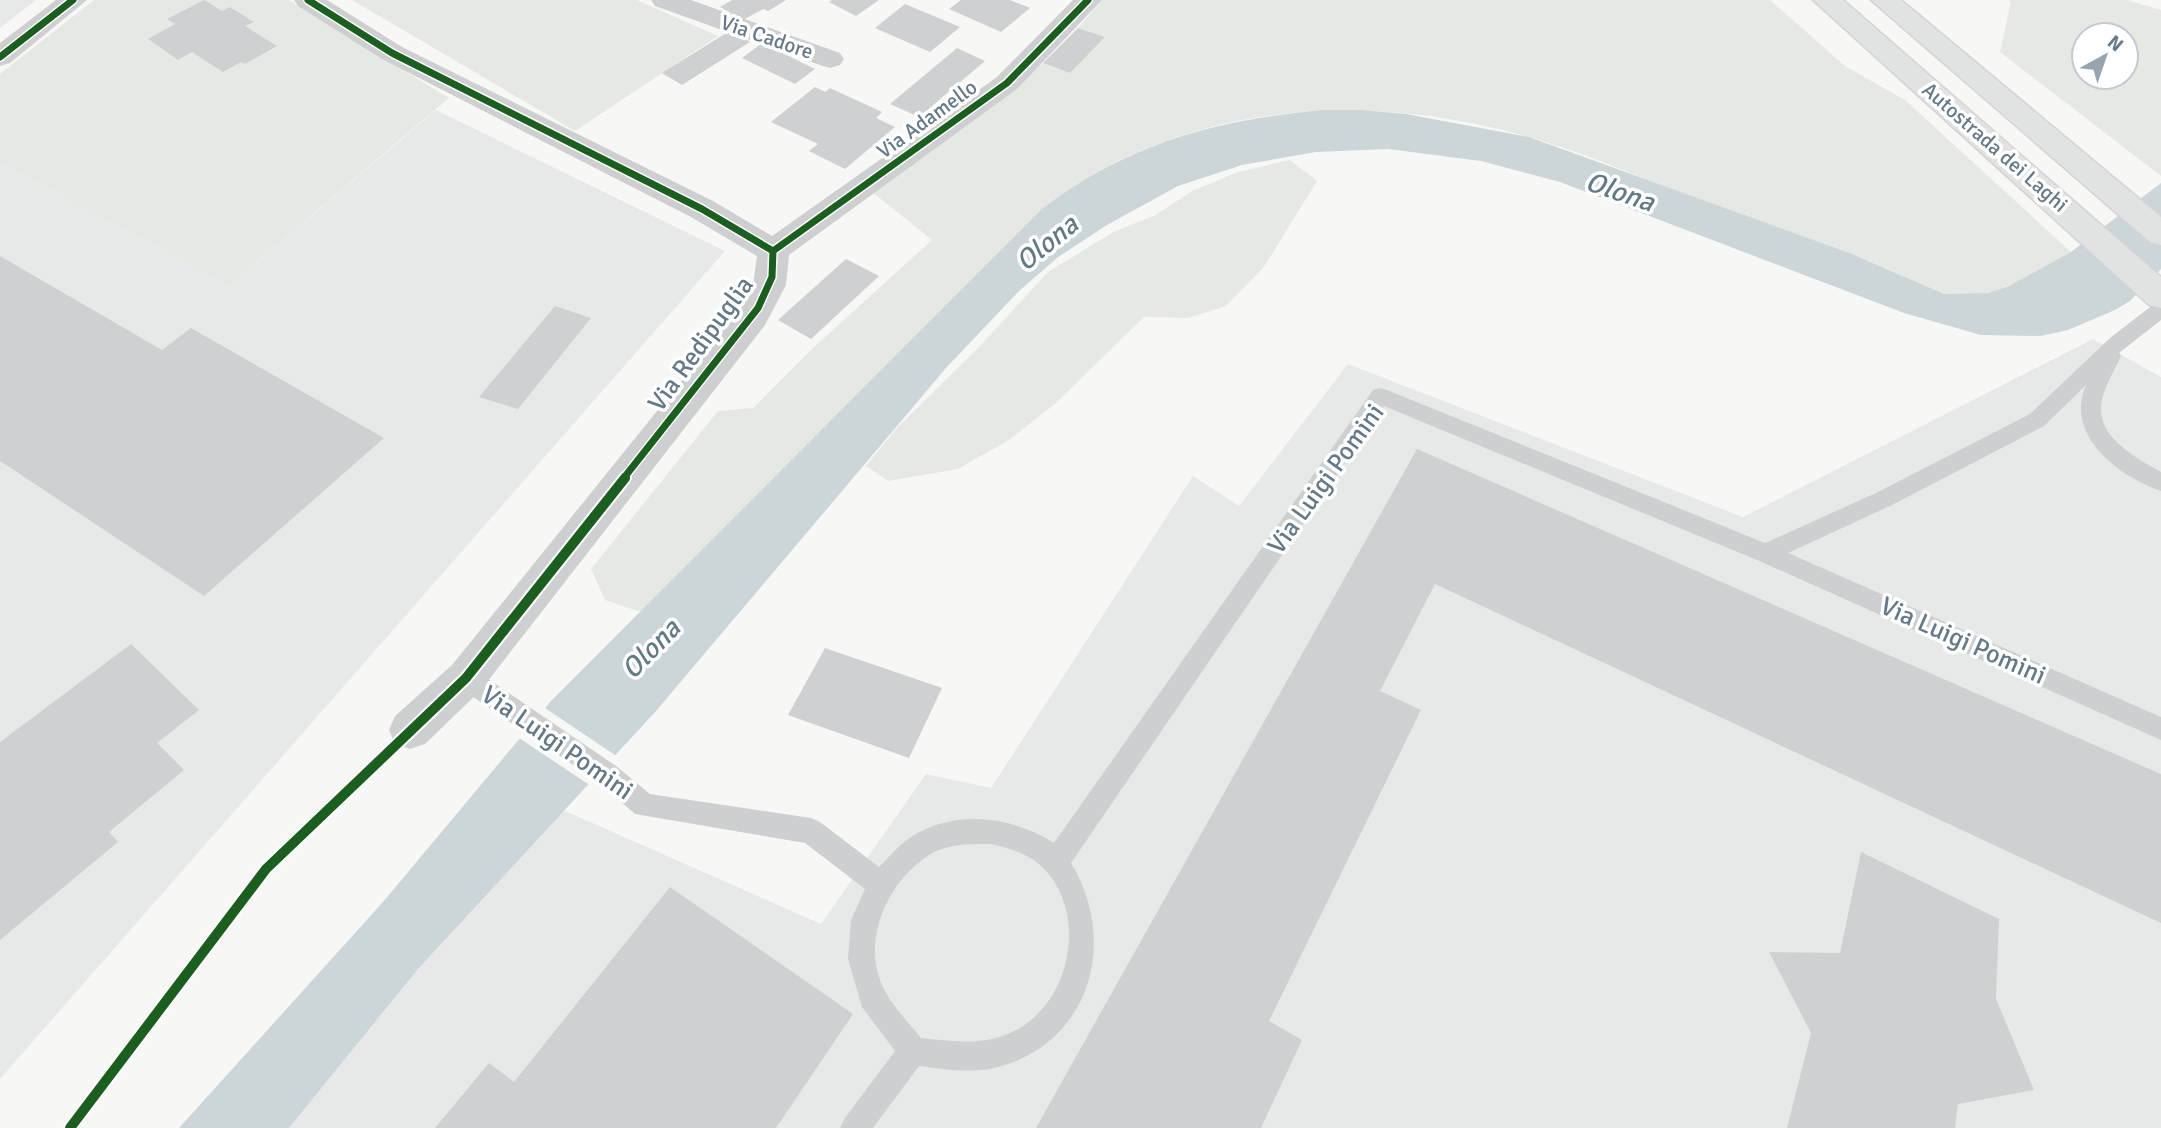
<svg xmlns="http://www.w3.org/2000/svg" width="2161" height="1128" font-family="Signika,sans-serif">
<rect width="100%" height="100%" fill="#f7f7f6"/>
<path fill="#e7e9e9" d="M0 0H36L0 28Z
M436 110 725 251 0 1079V163L229 286Z
M2093 339 2161 377V1128H289L418 969 563 810 821 924 926 774 991 788 1193 476 1239 506 1348 364 1743 517Z"/>
<path fill="#e6e9e3" fill-rule="evenodd" d="M94 0H289L449 98 229 286 0 163V74Z
M352 0H637L718 36 575 131Z
M1102 0H1770L1845 66 1905 100 2071 252C2032 273 1991 304 1944 294 1929 291 1913 281 1899 274 1876 264 1852 254 1828 246 1774 227 1721 208 1668 188 1622 170 1576 150 1529 137 1363 90 1184 101 1043 208L641 612 605 600 591 569 718 411 753 408 813 348 932 240 871 191 1015 87 1043 63 1070 73 1105 37 1078 28Z
M2009 0H2127L2161 10V176L2000 52 2011 2ZM2084 35H2126V77H2084Z
M1290 160 1317 181 1264 267 1226 306 1188 318 1144 317 1056 403 1009 440 958 469 888 481 866 466 896 429 979 347 1048 272 1115 231 1154 216 1192 191 1238 172Z"/>
<path fill="#ccd5d7" d="M1325 110H1361L1406 114 1529 137 1852 254 1944 294 1988 293 2009 286 2071 252 2161 183V269L2130 301 2115 310 2068 330 2040 336 1981 335 1904 313 1560 182 1481 161 1388 149 1316 152 1242 165 1178 186 1107 225 1058 257 1018 292 946 368 656 711 418 969 289 1128H179L383 902 551 701 1043 208C1129 143 1218 119 1325 110Z"/>
<path fill="#f7f7f6" d="M542 706 618 757 591 786 516 736Z"/>
<path fill="#ced0d1" d="M204 0 222 11 230 7 254 22 245 26 277 46 245 64 241 62 223 72 192 52 178 60 148 39 175 24 167 19Z
M732 0H786L768 11 763 9 743 20 720 7Z
M832 0H879L856 16 829 2Z
M961 0H1010L1030 8 1001 32 949 9Z
M905 4 960 27 930 52 875 28Z
M1078 28 1105 37 1070 73 1043 63Z
M731 30 750 42 682 85 662 73Z
M762 43 815 69 795 84 742 58Z
M957 48 985 61 919 117 890 104Z
M815 87 825 92 830 88 882 112 876 118 895 127 845 169 809 151 818 144 771 122Z
M0 256 162 350 191 328 384 438 204 596 0 461Z
M846 259 879 276 811 339 778 320Z
M555 306 591 318 518 409 479 397Z
M1417 449 2161 774V923L1435 584 1380 691 1421 710 1269 1021 1302 1040 1261 1128H1036Z
M131 644 199 710 157 743 184 770 109 832 118 842 0 940V742Z
M825 648 942 688 909 758 788 715Z
M1861 852 1999 919 1996 999 2034 1090 1958 1104 1955 1128H1787L1811 1033 1769 952 1840 953Z
M670 887 853 1014 776 1128H435L489 1063 514 1082Z"/>
<g fill="none" stroke-linecap="round" stroke-linejoin="round">
<defs>
<path id="highway" d="M1813 0H1843L2161 277V308L2149 305Z
M1871 0H1901L2161 217V245L2150 242Z"/>
</defs>
<use href="#highway" stroke="#d4d4d4" stroke-width="3"/>
<path fill="#cdcfd0" fill-rule="evenodd" d="M2161 302V320L2119 353 2121 356C2115 369 2107 382 2103 396 2091 434 2133 456 2161 472V491C2118 476 2064 435 2086 385L2044 426 1892 505 1788 553 2161 717V740L1757 560 1384 406 1071 863C1121 945 1087 1050 989 1069 966 1073 942 1069 919 1066L873 1128H840L845 1118 895 1051 862 1007 848 959 851 920 865 889 805 843 635 814 598 782 457 686 454 678 457 670 466 667 475 670 616 766 650 794 811 818 820 822 879 867C889 857 899 845 911 837 955 809 1012 816 1054 843L1373 390 1380 388 1387 390 1765 543 1876 493 2030 414 2110 338 2154 304ZM992 844C1009 849 1027 853 1040 865 1091 911 1071 1007 1010 1033 981 1046 951 1041 921 1038 909 1023 893 1007 885 991 859 943 887 882 929 855 948 843 971 844 992 844Z"/>
<path fill="#cdcfd0" fill-rule="evenodd" d="M56 0H87L10 63 0 66V43Z
M294 0H327L402 47 713 201 772 236 997 77 1073 0H1102L1017 89 789 255 786 285 765 325 480 691 425 744 410 749 395 744 389 730 395 716 452 665 741 307 753 285 757 256 691 217 382 59 298 6Z
M651 0H691L840 53 844 59 840 65 830 68 820 65 655 6Z"/>
<use href="#highway" fill="#e1e2e2" fill-rule="evenodd"/>
<defs>
<path id="cycleway-far1" d="M308 0 392 53 702 209 773 251
M0 57 73 0
M773 251 1007 83 1088 0
M623 479 758 308 772 277 773 251"/>
<path id="cycleway" d="M70 1128 266 869 466 678 625 478"/>
</defs>
<use href="#cycleway-far1" stroke="#fff" stroke-width="10"/>
<use href="#cycleway" stroke="#fff" stroke-width="14"/>
<use href="#cycleway-far1" stroke="#1b5e20" stroke-width="7"/>
<use href="#cycleway" stroke="#1b5e20" stroke-width="10"/>
</g>
<g text-anchor="middle" dominant-baseline="central" stroke-width="7" stroke-linejoin="round" paint-order="stroke">
<g font-size="21" fill="#667988" stroke="#fff">
<text transform="translate(767 37) rotate(19)">Via Cadore</text>
<text transform="translate(927 119) rotate(-36)">Via Adamello</text>
<text transform="translate(1995 147) rotate(41)">Autostrada dei Laghi</text>
</g>
<g font-size="26" fill="#667988" stroke="#fff">
<text transform="translate(701 344) rotate(-54)">Via Redipuglia</text>
<text transform="translate(1326 479) rotate(-54)">Via Luigi Pomini</text>
<text transform="translate(1963 641) rotate(24)">Via Luigi Pomini</text>
<text transform="translate(557 743) rotate(35)">Via Luigi Pomini</text>
</g>
<g font-size="28" font-style="italic" fill="#627a83" stroke="#fff">
<text transform="translate(1620 192) rotate(19)">Olona</text>
<text transform="translate(1047 243) rotate(-39)">Olona</text>
<text transform="translate(651 649) rotate(-46)">Olona</text>
</g>
</g>
<g transform="translate(2105 56) rotate(40)"><circle r="33" fill="#ffffff" stroke="#c2c9cf" stroke-width="2"/>
<path d="M0-5L12 26L0 18L-12 26Z" fill="#99a5ae"/>
<text y="-10" font-size="19" font-weight="bold" text-anchor="middle" fill="#667988">N</text>
</g>
</svg>
